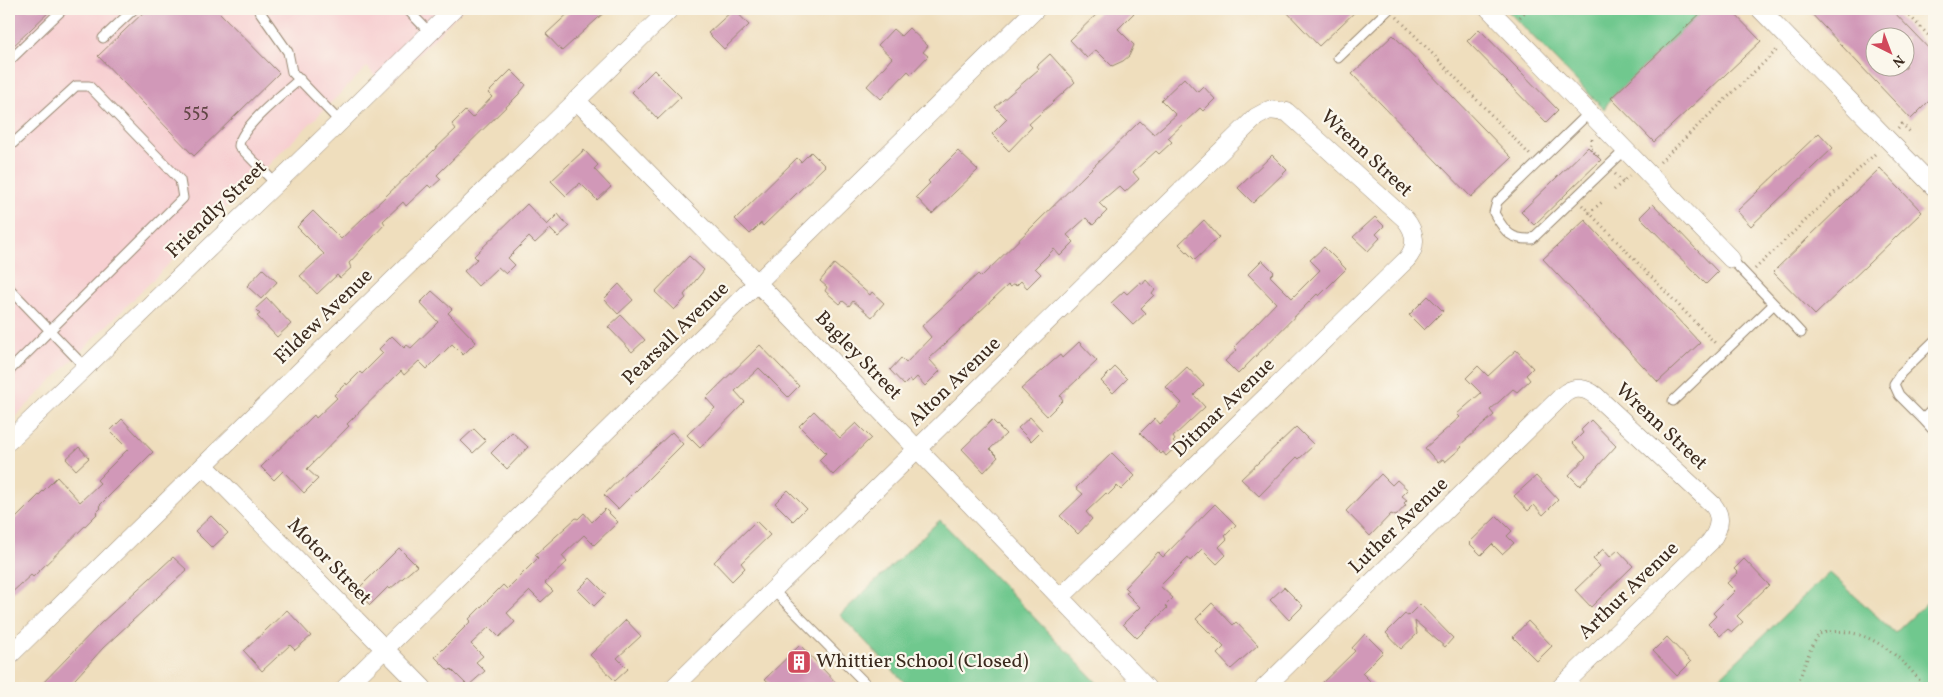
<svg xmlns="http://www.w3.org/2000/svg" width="1943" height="697" font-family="Vollkorn,serif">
<rect width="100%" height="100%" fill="#fbf7ec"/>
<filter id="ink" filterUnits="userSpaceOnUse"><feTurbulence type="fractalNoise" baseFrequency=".02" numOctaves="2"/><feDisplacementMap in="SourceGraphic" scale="10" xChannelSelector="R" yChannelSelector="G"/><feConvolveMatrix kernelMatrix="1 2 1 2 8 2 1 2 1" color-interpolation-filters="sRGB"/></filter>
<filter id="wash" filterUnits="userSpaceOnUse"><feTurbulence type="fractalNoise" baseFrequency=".0096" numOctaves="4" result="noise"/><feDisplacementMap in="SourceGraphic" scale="20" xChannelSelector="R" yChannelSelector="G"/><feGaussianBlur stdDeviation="1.12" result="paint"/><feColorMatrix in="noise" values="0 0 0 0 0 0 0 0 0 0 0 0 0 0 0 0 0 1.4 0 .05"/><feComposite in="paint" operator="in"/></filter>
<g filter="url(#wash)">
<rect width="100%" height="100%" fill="#efdebd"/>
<path fill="#f7cfd1" d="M9 9H463L386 88 367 67 9 423Z"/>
<path fill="#70c88e" stroke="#567956" d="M1506 9H1705L1611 98 1604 109Z
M940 520 1102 688H910L840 615Z
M1829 572 1895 633 1934 596V688H1709Z"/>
<g id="blocks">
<path fill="#d198b8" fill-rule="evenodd" d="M9 9H52L9 50Z
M147 9H216L279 73 194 156 98 56Z
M573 9H608L562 51 546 34Z
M734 9 749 25 724 49 708 33Z
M1102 9H1138L1118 29 1134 45 1129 56 1123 61 1112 66 1096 50 1087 58 1070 40Z
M1284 9H1358L1319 46Z
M1705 9H1730L1761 41 1654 142 1611 98Z
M1807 9H1891L1934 54V96L1911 119ZM1876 38H1906V68H1876Z
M909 28 928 46 923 52 928 56 911 74 908 71 881 99 867 86 892 58 878 45 893 29 901 36Z
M1479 29 1558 110 1546 122 1467 41Z
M1393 35 1512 158 1471 197 1352 74Z
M1050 54 1075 82 1029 124 1032 127 1009 151 992 134 1007 119 995 107 1039 69 1037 66Z
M511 70 526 85 519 94 437 175 441 179 431 188 428 185 406 206 403 202 383 221 385 224 349 263 351 268 340 278 337 275 317 294 300 276 324 254 297 227 313 211 341 239 456 129 452 124 465 111 472 118 492 97 488 93Z
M654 70 681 97 658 119 632 92Z
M1184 78 1197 92 1203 86 1215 99 1203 111 1200 108 1168 138 1172 142 1159 154 1156 151 1133 172 1139 179 1125 192 1119 186 1099 203 1107 211 1093 225 1086 218 1067 235 1074 242 1060 256 1054 249 1035 268 1041 274 1027 288 1021 281 1016 286 1014 284 1010 287 1008 285 929 359 940 371 925 386 917 377 912 382 909 380 904 385 890 370 901 358 906 363 931 337 922 326 978 274 981 277 1140 121 1154 134 1176 115 1161 100Z
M1819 133 1833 148 1751 226 1737 211Z
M1588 147 1601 160 1534 225 1521 212Z
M584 150 598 165 594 169 611 187 597 200 580 183 566 196 551 181Z
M958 151 978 170 932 214 916 197 930 183 928 181Z
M811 152 825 166 763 226 761 223 750 234 735 219 797 158 801 162Z
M1272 155 1287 170 1253 203 1238 188Z
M1880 168 1922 212 1815 315 1773 272Z
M527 204 547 225 558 214 569 227 558 237 550 229 535 243 529 237 508 258 515 265 506 274 498 267 478 286 464 271 477 259 474 256Z
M1653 204 1718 272 1706 284 1640 217Z
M1375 217 1384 226 1376 234 1380 238 1368 251 1353 237Z
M1204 220 1219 237 1195 260 1179 244Z
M1585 220 1700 343 1658 382 1543 259Z
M1324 247 1346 269 1319 296 1317 294 1238 374 1225 361 1237 350 1234 347 1276 303 1248 274 1262 260 1274 272 1270 276 1292 298 1320 270 1310 260Z
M689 256 704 270 684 295 686 298 674 310 655 292Z
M834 264 870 295 872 292 884 303 872 317 853 301 849 306 843 301 840 304 825 291 827 287 820 281Z
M263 269 277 282 261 299 247 286Z
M1146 280 1155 290 1152 294 1154 295 1141 308 1146 313 1133 325 1111 303 1124 291 1127 294 1140 282 1143 284Z
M619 284 633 300 618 314 604 299Z
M432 291 452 309 448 313 476 342 463 355 452 344 427 369 419 361 404 375 401 371 347 424 349 426 307 469 318 479 304 493 283 471 274 480 261 467 314 415 316 418 337 398 334 395 346 383 347 385 360 372 362 374 383 353 379 349 392 336 404 348 407 345 411 348 438 322 420 303Z
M1428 296 1443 311 1424 330 1409 315Z
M267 298 291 324 277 337 257 316 260 314 255 309Z
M621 315 645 340 632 352 608 327Z
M1079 342 1097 361 1060 396 1063 400 1047 416 1021 389 1060 355 1062 358Z
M760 345 799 386 788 397 759 368 735 391 745 402 700 448 687 435 715 408 706 398Z
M1516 350 1533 368 1526 375 1530 380 1517 392 1513 389 1490 410 1494 415 1460 445 1462 447 1445 462 1443 459 1438 463 1425 448 1460 417 1457 414 1481 393 1466 378 1478 366 1488 376Z
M1115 367 1127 379 1113 393 1101 381Z
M1187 367 1204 385 1194 395 1205 407 1173 437 1175 440 1173 442 1177 446 1166 456 1163 452 1161 454 1140 433 1155 418 1160 424 1182 403 1166 387Z
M814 411 840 438 856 423 871 438 833 475 819 460 826 453 799 426Z
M1030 417 1042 430 1031 441 1018 428Z
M122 419 153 452 99 506 101 508 96 513 97 514 33 577 31 575 9 595V525L57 477 80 502 100 483 97 480 128 449 110 431Z
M992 420 1006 434 990 449 998 457 984 472 962 449Z
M1591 420 1616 446 1580 486 1569 475 1586 457 1573 443 1583 433 1581 430Z
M1296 427 1314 445 1299 459 1297 457 1259 496 1241 479Z
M474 429 486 441 473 453 461 441Z
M512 432 528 447 507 469 491 453Z
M672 432 683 444 618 509 604 495 627 471 640 462Z
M79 447 89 458 76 470 66 459Z
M1112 453 1135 476 1121 490 1117 486 1108 495 1106 493 1086 512 1092 519 1078 534 1060 516 1083 494 1076 488Z
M1381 474 1392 485 1397 480 1408 490 1402 496 1407 500 1404 503 1406 505 1396 516 1391 514 1370 536 1346 511Z
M1536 476 1558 500 1543 515 1534 505 1528 511 1514 496Z
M788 490 806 508 793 521 775 503Z
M1215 504 1236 525 1225 536 1227 539 1219 547 1226 555 1217 564 1202 549 1190 561 1188 558 1160 586 1173 598 1165 606 1167 608 1137 638 1123 624 1140 607 1126 593 1129 591 1125 587 1158 552 1163 557Z
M605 509 618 522 594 545 584 535 562 556 567 562 545 583 553 591 541 602 530 591 507 613 515 622 499 637 489 627 471 644 483 656 476 662 485 671 468 686 451 669 449 671 435 657 471 621 469 619 503 585 507 589 538 558 535 555 576 518 578 519 584 513 592 522Z
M211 516 228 533 212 548 195 531Z
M1497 516 1512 531 1507 536 1514 543 1502 554 1492 544 1481 555 1469 543Z
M756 521 770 535 741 563 745 568 732 581 714 562Z
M399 548 417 566 390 589 388 587 370 605 356 591Z
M1603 549 1610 557 1618 550 1633 566 1591 607 1575 590 1600 566 1593 559Z
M173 557 187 570 103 648 67 688H38L101 623Z
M1744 559 1769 585 1737 616 1743 622 1732 632 1728 629 1720 636 1708 624 1716 616 1713 613 1735 591 1727 583 1738 573 1734 569Z
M590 578 606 594 594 606 578 590Z
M1284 587 1303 606 1289 620 1270 600Z
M1212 603 1233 625 1236 622 1258 645 1231 669 1217 654 1224 647 1196 619Z
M1420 604 1453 638 1445 647 1415 621 1417 634 1401 649 1386 633 1405 614 1408 616Z
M287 610 311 636 295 650 290 645 262 671 244 651Z
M626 620 641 636 617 658 628 669 615 681 590 655Z
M1528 621 1552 646 1537 661 1513 637Z
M1365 634 1383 652 1362 673 1377 688H1317L1355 651 1352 648Z
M1667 637 1691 662 1677 676 1653 651Z
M800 645 841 688H775L765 679Z"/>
</g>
</g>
<g filter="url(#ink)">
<use href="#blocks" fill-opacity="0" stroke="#95846e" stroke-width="1"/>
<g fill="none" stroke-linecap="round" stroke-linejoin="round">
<defs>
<path id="lane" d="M258 9 288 52 292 72 340 122
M407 9 430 33
M103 38 134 9
M1338 58 1389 9
M9 61 63 9
M1589 113 1497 202 1494 213C1505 231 1509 240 1532 239L1625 150
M9 147 76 86H89L180 180 183 198 9 371
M275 183 239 146C240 127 285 92 300 79
M9 288 85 367
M1774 304 1801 333
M1934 341 1901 373 1894 384 1899 395 1923 419 1934 408
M1673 401 1774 304 1731 259
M1923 419 1934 431
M773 590 870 688"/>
<path id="street" d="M1489 9 1731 259
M1760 9 1934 187
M576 100 768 294 1147 688
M9 441 340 122 454 9
M204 465 423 688
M9 656 670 9
M345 688 1036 9
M673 688 1256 117 1269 110 1287 112 1405 219C1415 231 1418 246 1407 259L1061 597
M1264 688 1563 395C1574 385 1586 388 1596 396L1713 505C1723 517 1719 530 1710 542L1560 688"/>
</defs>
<use href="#lane" stroke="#95846e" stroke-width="11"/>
<use href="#street" stroke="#95846e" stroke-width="19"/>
<path stroke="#95846e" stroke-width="3" stroke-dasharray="1 4" stroke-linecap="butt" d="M1903 9 1934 41
M1397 17 1530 155
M1520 17 1528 9
M1898 128 1902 124 1912 134
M1592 139 1590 148 1600 158
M1660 162 1778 49
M1615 174 1623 182
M1614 190 1630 175
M1582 205 1716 344
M1589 213 1602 202
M1755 269 1877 152
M1796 688 1811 648 1819 634C1862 622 1900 654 1924 686
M1920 688 1934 683"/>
<use href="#lane" stroke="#fff" stroke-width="9"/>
<use href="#street" stroke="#fff" stroke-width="18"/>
</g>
</g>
<defs>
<symbol id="building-square" viewBox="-11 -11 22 22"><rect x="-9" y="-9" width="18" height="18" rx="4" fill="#d1495b" stroke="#fbf7ec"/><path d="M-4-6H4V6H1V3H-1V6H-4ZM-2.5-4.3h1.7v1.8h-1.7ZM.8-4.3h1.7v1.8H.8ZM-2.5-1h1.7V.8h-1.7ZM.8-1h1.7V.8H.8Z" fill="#fff"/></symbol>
</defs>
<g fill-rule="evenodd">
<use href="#building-square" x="785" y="648" width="28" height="28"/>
</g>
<g text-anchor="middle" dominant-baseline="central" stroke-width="4.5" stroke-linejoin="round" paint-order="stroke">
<g font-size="18" fill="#604644">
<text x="196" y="112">555</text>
</g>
<g font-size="20" fill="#3b2a1e" stroke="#fbf7ec">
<text transform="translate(1366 154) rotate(43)">Wrenn Street</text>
<text transform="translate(217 210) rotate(-44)">Friendly Street</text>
<text transform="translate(324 317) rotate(-44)">Fildew Avenue</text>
<text transform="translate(676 334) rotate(-44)">Pearsall Avenue</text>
<text transform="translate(858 356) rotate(46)">Bagley Street</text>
<text transform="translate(955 382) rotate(-44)">Alton Avenue</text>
<text transform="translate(1224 408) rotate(-44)">Ditmar Avenue</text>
<text transform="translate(1661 427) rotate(43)">Wrenn Street</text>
<text transform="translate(1399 526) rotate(-44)">Luther Avenue</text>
<text transform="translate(329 562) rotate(46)">Motor Street</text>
<text transform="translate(1629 591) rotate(-44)">Arthur Avenue</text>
</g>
<g font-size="20" fill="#3b2a1e" stroke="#fbf7ec" text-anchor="start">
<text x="816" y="662">Whittier School (Closed)</text>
</g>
</g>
<rect width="1943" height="697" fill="none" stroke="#fbf7ec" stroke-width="30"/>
<g transform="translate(1890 52) rotate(138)"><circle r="24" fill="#fbf7ec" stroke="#aea59a"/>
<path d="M0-4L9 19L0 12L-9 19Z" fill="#d1495b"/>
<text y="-8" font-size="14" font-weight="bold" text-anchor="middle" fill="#3b2a1e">N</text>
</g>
</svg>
